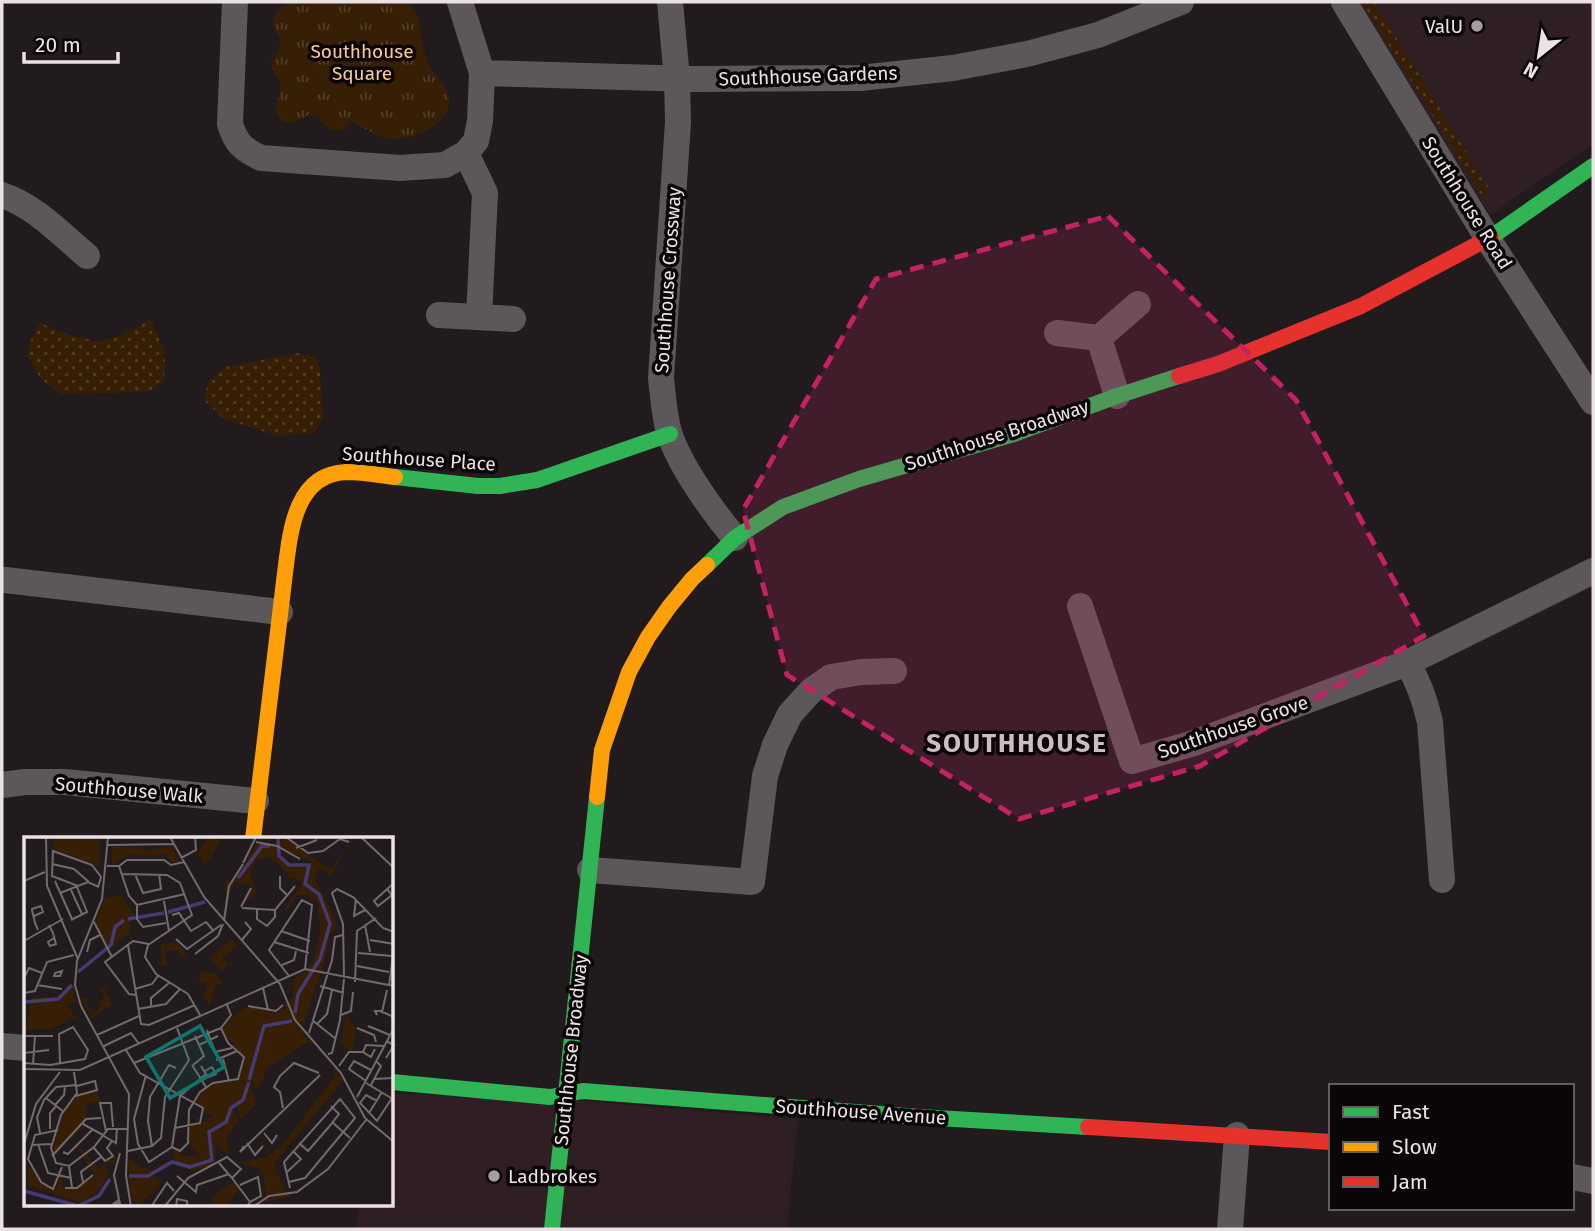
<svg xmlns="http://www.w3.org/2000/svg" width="1595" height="1231" font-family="'Fira Sans',sans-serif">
<defs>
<pattern id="grass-dots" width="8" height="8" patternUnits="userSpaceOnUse" patternTransform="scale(1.75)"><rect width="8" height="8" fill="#361f05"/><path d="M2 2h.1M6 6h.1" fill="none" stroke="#533f29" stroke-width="1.8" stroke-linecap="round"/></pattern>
<pattern id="park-tufts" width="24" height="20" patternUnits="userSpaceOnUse" patternTransform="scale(1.75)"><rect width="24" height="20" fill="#361f05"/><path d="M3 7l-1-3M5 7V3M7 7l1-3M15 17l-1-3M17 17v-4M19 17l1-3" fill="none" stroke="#533f29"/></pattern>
</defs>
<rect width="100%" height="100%" fill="#211b1d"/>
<path fill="#2f1e24" d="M1355 2H1593V145L1490 215Z
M392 1093 580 1101 798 1119 787 1229H356L359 1205H392Z"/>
<path fill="url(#grass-dots)" d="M1362 2H1374L1491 191 1482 196Z
M150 319 165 350 164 381 148 392 62 394 41 379 28 357 30 342 40 323 70 335 99 342 123 334Z
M298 353 314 357 320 369 323 419 313 434 275 435 224 419 204 400 209 381 226 367Z"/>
<path fill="url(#park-tufts)" d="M292 2H407C425 18 418 29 424 50 426 55 427 61 429 66 434 77 448 85 449 97 453 126 407 144 385 138 373 134 362 127 351 121L344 130 332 131 317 117 308 115C292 125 281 128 275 106 285 86 280 83 270 65 274 58 279 51 280 44 281 36 277 35 274 28 270 15 282 6 292 2Z"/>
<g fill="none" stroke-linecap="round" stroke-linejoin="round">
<path stroke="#5c5859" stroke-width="26" d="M235 2 230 124C236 143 242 149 261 158L400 168 445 165 466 153 476 141 480 121 482 73 460 2
M670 2 677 79 678 122 661 378C663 396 664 414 669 432 679 465 713 512 735 538
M1344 2 1488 239 1593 402
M482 73 693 79 860 78 953 68 1027 54 1098 35 1181 2
M466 153 485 193 479 317
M2 195C35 206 61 234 87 256
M439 315 513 319
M1057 333 1099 338 1117 396
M1099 338 1138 304
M5 580 280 612
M1080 606 1132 761 1194 743 1407 663 1593 571
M1407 663C1419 682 1425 700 1430 722L1442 880
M2 785 25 782H65L256 801
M590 870 752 882 765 776 775 745 790 714 811 691 831 677 861 672 894 671
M2 1046 26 1048
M1572 1177 1593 1181
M1230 1229 1237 1135"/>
<path stroke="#30b455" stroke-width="16" d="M1491 237 1593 166
M395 477 478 486H500L537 480 670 434
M707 565 735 538 783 507 859 479 1014 434 1117 396 1179 376
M392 1082 550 1097 583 1091 920 1117 1088 1127
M552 1229 597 797"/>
<path stroke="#ff9f0a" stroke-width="16" d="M597 797 602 750 629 672 648 637 669 607 692 579 707 565
M253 839 285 573C290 534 294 474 346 472 362 472 379 475 395 477"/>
<path stroke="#e5322d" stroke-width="16" d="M1179 376 1218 364 1361 306 1491 237
M1088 1127 1331 1142"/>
</g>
<path fill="#c42262" fill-opacity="0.2" stroke="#c42262" stroke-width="5" stroke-dasharray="14 9" stroke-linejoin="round" d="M1108 216 1296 400 1424 636 1200 766 1019 819 787 675 743 510 876 279Z"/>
<g fill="#a49c9f" stroke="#0a0506" stroke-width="2.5">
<circle cx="1477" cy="26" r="7"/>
<circle cx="494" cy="1176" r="7"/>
</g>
<g text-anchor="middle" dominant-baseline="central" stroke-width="7" stroke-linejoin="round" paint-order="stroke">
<g font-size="19" fill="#ebe2e5" stroke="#0a0506" text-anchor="end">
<text x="1463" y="26">ValU</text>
<text x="508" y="1176" text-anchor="start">Ladbrokes</text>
</g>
<g font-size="19" fill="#f8cb9e" stroke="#0a0506">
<text x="362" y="51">Southhouse<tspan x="362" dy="22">Square</tspan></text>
</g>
<g font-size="19" fill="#ebe2e5" stroke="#0a0506">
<text transform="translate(808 76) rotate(-2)">Southhouse Gardens</text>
<text transform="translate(1467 203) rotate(58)">Southhouse Road</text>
<text transform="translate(668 280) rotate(-86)">Southhouse Crossway</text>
<text transform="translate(997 435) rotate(-18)">Southhouse Broadway</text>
<text transform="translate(419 459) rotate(4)">Southhouse Place</text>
<text transform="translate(1233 727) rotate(-19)">Southhouse Grove</text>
<text transform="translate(129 790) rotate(5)">Southhouse Walk</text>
<text transform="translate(571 1050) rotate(-84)">Southhouse Broadway</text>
<text transform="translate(861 1112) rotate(4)">Southhouse Avenue</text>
</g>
<g font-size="26" font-weight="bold" letter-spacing="2" fill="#cdbcc1" stroke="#0a0506">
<text x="1017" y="743">SOUTHHOUSE</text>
</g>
</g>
<g transform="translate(24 837)">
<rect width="369" height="369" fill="#211b1d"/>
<path d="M183 0 197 3 182 28 173 18ZM321 179 324 180 332 192 328 214 317 207ZM48 302 75 331 93 317 90 327 85 326 81 332 85 335 77 351 58 366 3 348 5 327 17 346 32 353 38 331 39 352 54 351 71 339ZM132 339 137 348 115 368H109L106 350 111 341Z" fill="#361f05"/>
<path d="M251 0H262L304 31H308L325 6 307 39 293 30 291 37 290 46 305 71 295 57 279 55 284 58H273L262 74 260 73 278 46 268 40 261 46 265 37 245 20 233 22 226 35 233 57 222 64 230 50 212 44 205 58 201 57 202 43 206 45 233 6 253 9 254 18 265 30 283 32 289 25 259 11ZM154 105 164 120H156L155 113 140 114 145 129 137 128V107ZM50 148 51 165 43 167 53 183 47 180 29 192H1L8 161 37 159ZM84 150 81 154 88 168 68 181 56 161 62 159 64 169 72 176 80 161 78 154H73ZM271 185 288 208 283 205 246 229 233 252 226 243 240 190ZM309 229 320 243 250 326 261 355H268L267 360 238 365 242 359 240 339 236 332 214 326 245 319 237 303 247 317 259 307 310 240ZM226 246 232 267 217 283 212 268 209 272 215 285 202 301 206 312 203 317 191 305V295L206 269 225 256Z" fill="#361f05"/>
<path d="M29 0H75L76 30 29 12ZM251 0H262L296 26 291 43 312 83 313 93 306 96 301 124 279 187 282 191 274 184 240 190 225 256 209 272 206 285 191 295 192 318 186 329 167 334 145 326 124 340 111 341 105 350V320L116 330 127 333 150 321 149 311 160 319 175 318 165 306V290L185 283 188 277H182L171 264 187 248 214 244 221 224 198 192 208 179 224 169 252 176 261 172 260 166 269 159V143L288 127 296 94 293 62 286 65 285 58 272 57 278 46 245 20 241 9H253ZM257 5 258 11 287 24 286 28 264 27 254 18ZM97 58 112 80 106 83V96L84 113 72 85 80 62ZM74 255 77 265 62 267V281L54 295 28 317 38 278 52 260ZM210 345 215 351 204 369 184 370 193 356Z" fill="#361f05" fill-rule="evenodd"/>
<path d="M88 9 127 13 148 9 156 25H147L142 18H104L88 28ZM207 102 213 109 199 121 205 128 198 134 186 121ZM177 135 190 136 199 145 191 150 186 170 179 160 183 146 174 143Z" fill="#361f05"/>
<path fill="none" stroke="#463a72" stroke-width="3.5" d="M254 0 255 19 265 28H285L281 47 295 57 306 87 296 122 274 157 271 176M214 41 238 9H246M144 75 181 65M104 82 140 76M54 135 87 108 91 90 100 83M0 165 34 162 48 148M225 243 240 189 268 184M105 339H124L148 325 166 330 188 323 185 295 202 285 207 271 219 263 225 245M0 354 54 369 75 359 86 342"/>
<path fill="none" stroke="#726b6d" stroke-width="2" d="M22 0 23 49 54 122M84 0 78 62 53 124 51 148 57 169 105 257 102 339 107 370M146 0 180 60 256 147 271 183 317 236 341 281 370 305M262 0 284 16 299 14 316 2 325 5M337 0 370 31M232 5 253 9 276 22M84 8 150 7M272 11 293 3M157 21 172 13 171 0M219 26 232 0M28 27 50 32 65 45M83 29H95L103 23H140L147 28 160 25M95 29 105 59 113 68 161 57M98 37 143 38 156 46 168 78 124 108 121 120 132 137 164 157 176 178M111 37 119 56 137 52 135 37M256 39V51L264 59M0 44 21 35M31 44 48 82M54 49 28 39 29 14 68 28 77 40 74 50M363 52 368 58 354 69 350 64 351 63 370 46M47 53 58 77M36 56 64 45 75 50M332 62 330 79 341 73M140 64 145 94M113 68V82L119 90 142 86M217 70 227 51M218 71 251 73 271 49M233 73V82L243 89 251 80V73M148 78 155 76 167 94 182 85 189 93M10 79 19 75 17 69 8 72V73L11 86 14 93M47 83 63 75 53 50M200 84 205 49 219 27M70 85 88 120M25 88 29 96 32 107 26 109 24 105 30 101M341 88 346 115M257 94 286 104M152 102 163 112 197 88M346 103 370 107M0 104 39 82M217 104 227 92 221 85M250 105 285 116M104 108 117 187 125 188 171 168M63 115 66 103 76 98M334 116 368 119M171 117 194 99 199 87M258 128 270 123 272 114M333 129 365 135M38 134 36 139H30L31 136ZM265 139 245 113 278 63 288 68 281 132M320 140 319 87 308 56 313 52 329 60 359 91 370 95M0 141 5 131 18 136M331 145 333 94 352 81M13 148 38 152M296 149 320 156M365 149 369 119M239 151 244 173M111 152 128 147 134 139M0 156 11 154 23 125 50 118M112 158 105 157 81 125 109 104 125 107M224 169 252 174 259 168M127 170V161L145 146M114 172 142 167 156 152M358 175 363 153M317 178 327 174 329 155M353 178 351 174H356L370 180M288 183 312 202M293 187 303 177 308 153M344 189 366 198M197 191 207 178 203 168M333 191 350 198 352 205M183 193 191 215 208 211M285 196 308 123 311 100 319 98M73 198 115 179M0 199H29M175 208 194 199M80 209 107 196 115 207M351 212 347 220 339 215 342 208 360 209M102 213 116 236 179 271 176 286 151 291M0 216 25 213M304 217 308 216 316 183 320 142M362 221 370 208 362 204M199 222 205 244M192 223 213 214M0 226 26 228 61 222 64 213 49 190 35 197 36 226M110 226 197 191M9 227 11 199M168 228 182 250M169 228 180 219 171 199M177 229 182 237 185 240 192 237 188 230 181 234M315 229 325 215H339M0 232 56 233 281 132 370 149M50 235 53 256 37 278 27 311 32 326 45 329 70 310 84 292H104M122 238 110 282 114 307 125 325 148 310 156 259 182 237M351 242 367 241 370 236M342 244 325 232 330 224 347 233M342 246 367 261M347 248 357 229 353 225M52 259 73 253 71 244 53 249M333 260 370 191M22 261 40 275M353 264 342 258 336 266 353 284 370 258M31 268 40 258 41 249M259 271 256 255 250 250 256 239 270 226 295 236M345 276 358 255M308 285 326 301M59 287 79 298M26 292V276L32 269M34 293 11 298 4 322 17 345 29 352 38 330M82 294 76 266H87L89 290M16 296 13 280 20 263 32 250 53 248M240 296 248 306 253 298M78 298 92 306 93 291M223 306 231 318 239 309M275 306 284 314 304 291 315 277 307 269M0 307 12 267 36 235M14 307 24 336 47 341M7 308 28 307M128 309 124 284 126 260 145 228 152 231M220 309 216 315 296 238M148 310 156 314 164 306 165 273 176 255 189 246 214 242 220 220 204 206 197 191M70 311 81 324 89 319 83 311 88 304M104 314 128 309 137 301 141 260 165 223 153 191M39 315 44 317 68 293M28 319 62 282 77 281M45 329 48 351M263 335 277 322 270 315M153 339 172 355 173 348 205 337M208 341 226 365 223 370M59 345 57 335 77 320M265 345 281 341 331 281 316 262 260 325 266 351M216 348 234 340 237 359 226 365M41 351H53L69 338M95 363 89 367 96 366 95 363 94 357 93 353 90 338 96 316M127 370 143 346 150 354M140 370 164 341 203 320 217 332 208 341 195 326M152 370 153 362 163 364V370M229 370 245 359 273 355 304 332 342 283"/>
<path fill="#0f766e" fill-opacity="0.15" stroke="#0f766e" stroke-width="3.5" d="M176 189 200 230 146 261 122 220Z"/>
<rect width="369" height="369" fill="none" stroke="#ebe2e5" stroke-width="3.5"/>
</g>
<rect width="1595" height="1231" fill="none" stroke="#ebe2e5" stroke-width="7"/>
<rect x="1329" y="1084" width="245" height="126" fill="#0a0506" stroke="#645d5f" stroke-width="2"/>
<rect x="1343" y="1107" width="35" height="10" fill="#30b455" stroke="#645d5f" stroke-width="2"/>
<text x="1392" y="1119" font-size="21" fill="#ebe2e5">Fast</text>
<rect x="1343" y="1142" width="35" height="10" fill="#ff9f0a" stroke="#645d5f" stroke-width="2"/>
<text x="1392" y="1154" font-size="21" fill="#ebe2e5">Slow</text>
<rect x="1343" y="1177" width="35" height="10" fill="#e5322d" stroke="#645d5f" stroke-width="2"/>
<text x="1392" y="1189" font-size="21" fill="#ebe2e5">Jam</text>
<g transform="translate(1539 56) rotate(210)" stroke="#0a0506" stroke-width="5" paint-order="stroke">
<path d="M0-5L12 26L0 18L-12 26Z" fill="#ebe2e5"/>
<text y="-10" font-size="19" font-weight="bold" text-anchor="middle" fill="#ebe2e5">N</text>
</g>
<path d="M24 52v10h94v-10" fill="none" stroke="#ebe2e5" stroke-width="3.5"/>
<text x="35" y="52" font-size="21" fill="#ebe2e5" stroke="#0a0506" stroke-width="5" paint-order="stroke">20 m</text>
</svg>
